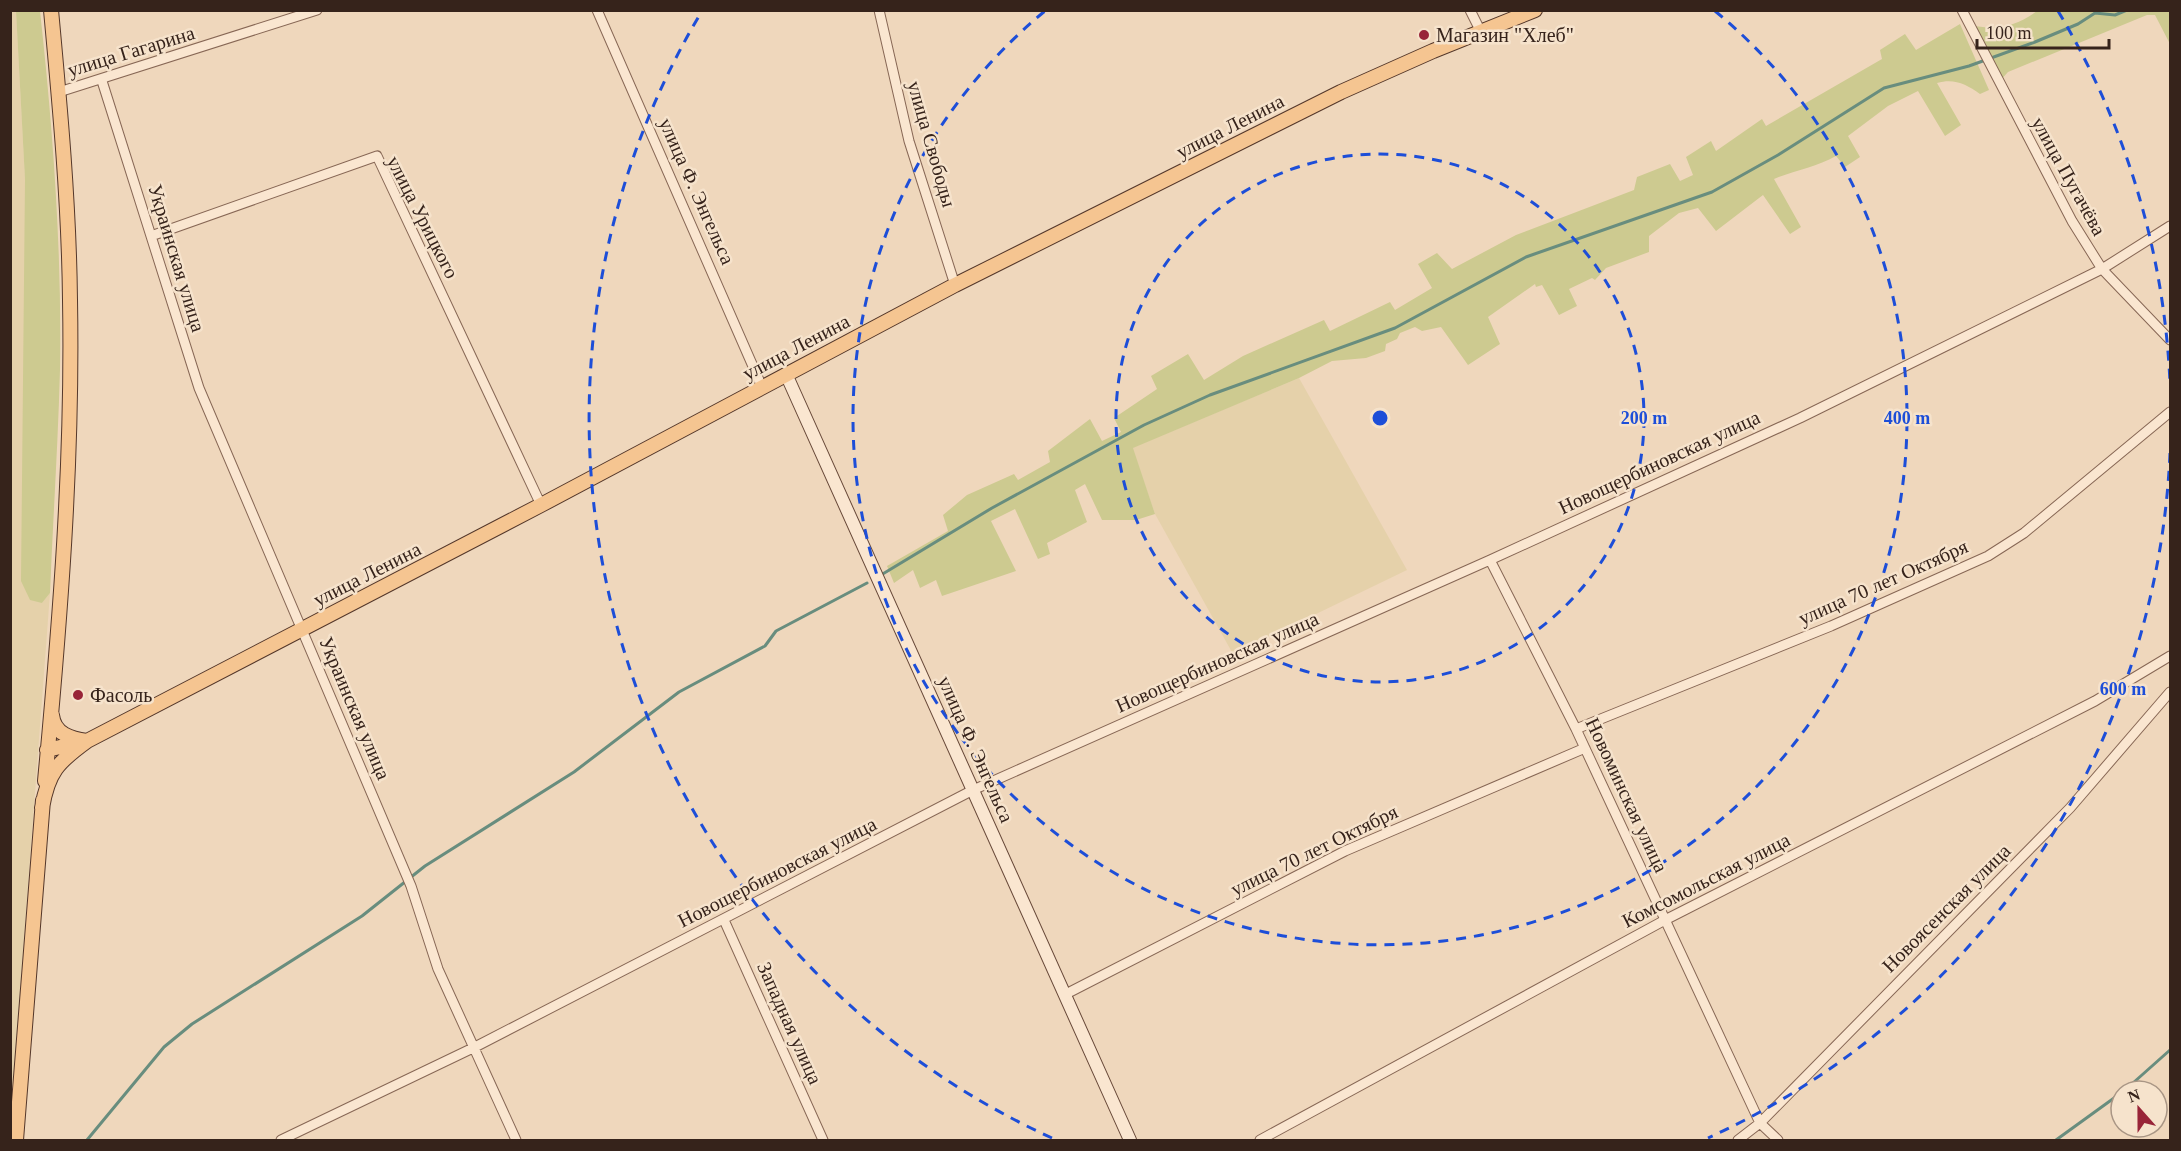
<svg xmlns="http://www.w3.org/2000/svg" width="2181" height="1151" font-family="Georgia,serif">
<rect width="100%" height="100%" fill="#efd7bc"/>
<path fill="#e5d1aa" d="M16 10 25 180 42 603 50 593 11 1112 10 11Z
M1299 378 1407 570 1233 654 1155 514 1132 448Z"/>
<path fill="#cdca90" d="M16 11H40C53 129 62 250 60 370 58 444 53 519 50 593L42 603 30 600 21 581 25 180Z
M2037 11H2170V44L2155 15H2147L2008 72 1999 82 1970 25C1995 31 2017 26 2037 11Z
M1960 24 1989 90 1980 94C1966 84 1954 78 1937 83L1961 125 1945 136 1918 91 1888 106 1848 136 1860 157 1845 167 1836 156C1817 167 1795 170 1774 179L1801 227 1790 234 1763 195 1716 231 1698 208 1679 213 1649 236V252L1606 268 1595 280 1592 278 1569 289 1577 306 1559 315 1542 285 1536 287 1535 284 1488 317 1500 344 1468 365 1441 327 1422 331 1415 327 1400 333 1397 339 1386 344 1385 351 1366 358 1332 361 1299 378 1133 448 1155 514 1136 520H1102L1085 484 1075 490 1087 522 1047 543 1050 554 1038 559 1015 509 991 521 1016 571 942 596 936 580 920 588 913 570 894 583 887 566 948 531 943 515 967 495 1014 474 1018 480 1050 462 1048 451 1090 419 1102 441 1121 432 1114 418 1157 389 1151 376 1188 354 1204 380 1243 356 1324 320 1330 331 1390 302 1395 310 1432 288 1418 264 1437 253 1452 269 1516 235 1634 190 1637 177 1670 164 1680 181 1693 175 1686 157 1711 141 1716 151 1762 119 1766 126 1882 59 1880 50 1905 34 1916 50Z"/>
<g fill="none" stroke-linecap="round" stroke-linejoin="round">
<path stroke="#688d7e" stroke-width="3" d="M881 575 992 508 1144 425 1210 395 1395 328 1526 257 1712 192 1778 155 1884 88 1969 66 2035 42 2078 24 2095 13 2115 15 2127 10
M2124 1091 2170 1050
M87 1140 164 1047 192 1024 362 916 425 866 574 772 679 692 765 646 776 631 867 583
M2056 1140 2121 1093"/>
<defs>
<path id="street" d="M597 10 762 387
M879 10 909 141 955 285
M1470 10 1481 32
M1962 10 2072 221 2102 269 2170 340
M102 81 199 388 411 886 438 969 516 1140
M59 92 317 10
M151 236 377 156 541 505
M1490 560 1576 729 1760 1123 1778 1140
M1576 729 1831 626 1988 556 2024 533 2170 412
M724 920 823 1140
M1064 995 1345 851 1585 748
M281 1140 475 1047 973 790 1490 560 1800 418 2102 269 2170 226
M1260 1140 1665 920 2095 701 2170 656
M1738 1140 1760 1123 2070 808 2170 692"/>
<path id="secondary" d="M786 374 1130 1140"/>
<path id="primary" d="M52 715C54 734 71 739 87 741
M47 750 82 742
M45 781C60 622 73 460 70 300 69 204 60 107 51 10
M42 808C48 772 58 762 87 741L541 505 955 285 1341 92 1433 51 1535 10
M16 1140 43 800"/>
</defs>
<use href="#street" stroke="#876755" stroke-width="11"/>
<use href="#secondary" stroke="#684939" stroke-width="14"/>
<use href="#primary" stroke="#54372a" stroke-width="16"/>
<use href="#street" stroke="#fae6d0" stroke-width="9"/>
<use href="#secondary" stroke="#fae6d0" stroke-width="12"/>
<use href="#primary" stroke="#f5c591" stroke-width="14"/>
</g>
<g fill="none" stroke="#1d4ed8" stroke-width="3" stroke-dasharray="10 8">
<circle cx="1380" cy="418" r="264"/>
<path d="M1715 11A527 527 0 1 1 1045 11"/>
<path d="M2170 453A791 791 0 0 1 1708 1138M1052 1138A791 791 0 0 1 702 11M2058 11A791 791 0 0 1 2170 383"/>
</g>
<g fill="#982438" stroke="#f6e3cc" stroke-width="2">
<circle cx="1424" cy="35" r="6"/>
<circle cx="78" cy="695" r="6"/>
</g>
<g text-anchor="middle" dominant-baseline="central" stroke-width="5" stroke-linejoin="round" paint-order="stroke">
<g font-size="20" fill="#36231b" stroke="#f6e3cc" text-anchor="start">
<text x="1436" y="35">Магазин "Хлеб"</text>
<text x="90" y="695">Фасоль</text>
</g>
<g font-size="20" fill="#36231b" stroke="#f6e3cc">
<text transform="translate(131 51) rotate(-17)">улица Гагарина</text>
<text transform="translate(1230 126) rotate(-27)">улица Ленина</text>
<text transform="translate(932 144) rotate(74)">улица Свободы</text>
<text transform="translate(2069 176) rotate(61)">улица Пугачёва</text>
<text transform="translate(697 191) rotate(66)">улица Ф. Энгельса</text>
<text transform="translate(423 217) rotate(63)">улица Урицкого</text>
<text transform="translate(177 258) rotate(73)">Украинская улица</text>
<text transform="translate(796 347) rotate(-28)">улица Ленина</text>
<text transform="translate(1659 462) rotate(-25)">Новощербиновская улица</text>
<text transform="translate(367 574) rotate(-27)">улица Ленина</text>
<text transform="translate(1883 582) rotate(-24)">улица 70 лет Октября</text>
<text transform="translate(1217 662) rotate(-24)">Новощербиновская улица</text>
<text transform="translate(355 708) rotate(67)">Украинская улица</text>
<text transform="translate(976 749) rotate(66)">улица Ф. Энгельса</text>
<text transform="translate(1627 795) rotate(65)">Новоминская улица</text>
<text transform="translate(1314 850) rotate(-26)">улица 70 лет Октября</text>
<text transform="translate(777 872) rotate(-27)">Новощербиновская улица</text>
<text transform="translate(1706 880) rotate(-27)">Комсомольская улица</text>
<text transform="translate(1946 908) rotate(-45)">Новоясенская улица</text>
<text transform="translate(790 1023) rotate(66)">Западная улица</text>
</g>
</g>
<circle cx="1380" cy="418" r="9" fill="#1d4ed8" stroke="#f6e3cc" stroke-width="3"/>
<g font-size="18" text-anchor="middle" font-weight="bold" fill="#1d4ed8" stroke="#f6e3cc" stroke-width="5" stroke-linejoin="round" paint-order="stroke">
<text x="1644" y="424">200 m</text>
<text x="1907" y="424">400 m</text>
<text x="2123" y="695">600 m</text>
</g>
<rect width="2181" height="1151" fill="none" stroke="#36231b" stroke-width="24"/>
<g transform="translate(2139 1109) rotate(339)"><circle r="28" fill="#f6e3cc" stroke="#a99685" stroke-width="1.5"/>
<path d="M0-4.5L10 22L0 15L-10 22Z" fill="#982438"/>
<text y="-9" font-size="16" font-weight="bold" text-anchor="middle" fill="#36231b">N</text>
</g>
<path d="M1977 39v9h132v-9" fill="none" stroke="#36231b" stroke-width="3"/>
<text x="1986" y="39" font-size="18" fill="#36231b" stroke="#f6e3cc" stroke-width="4.5" paint-order="stroke">100 m</text>
</svg>
